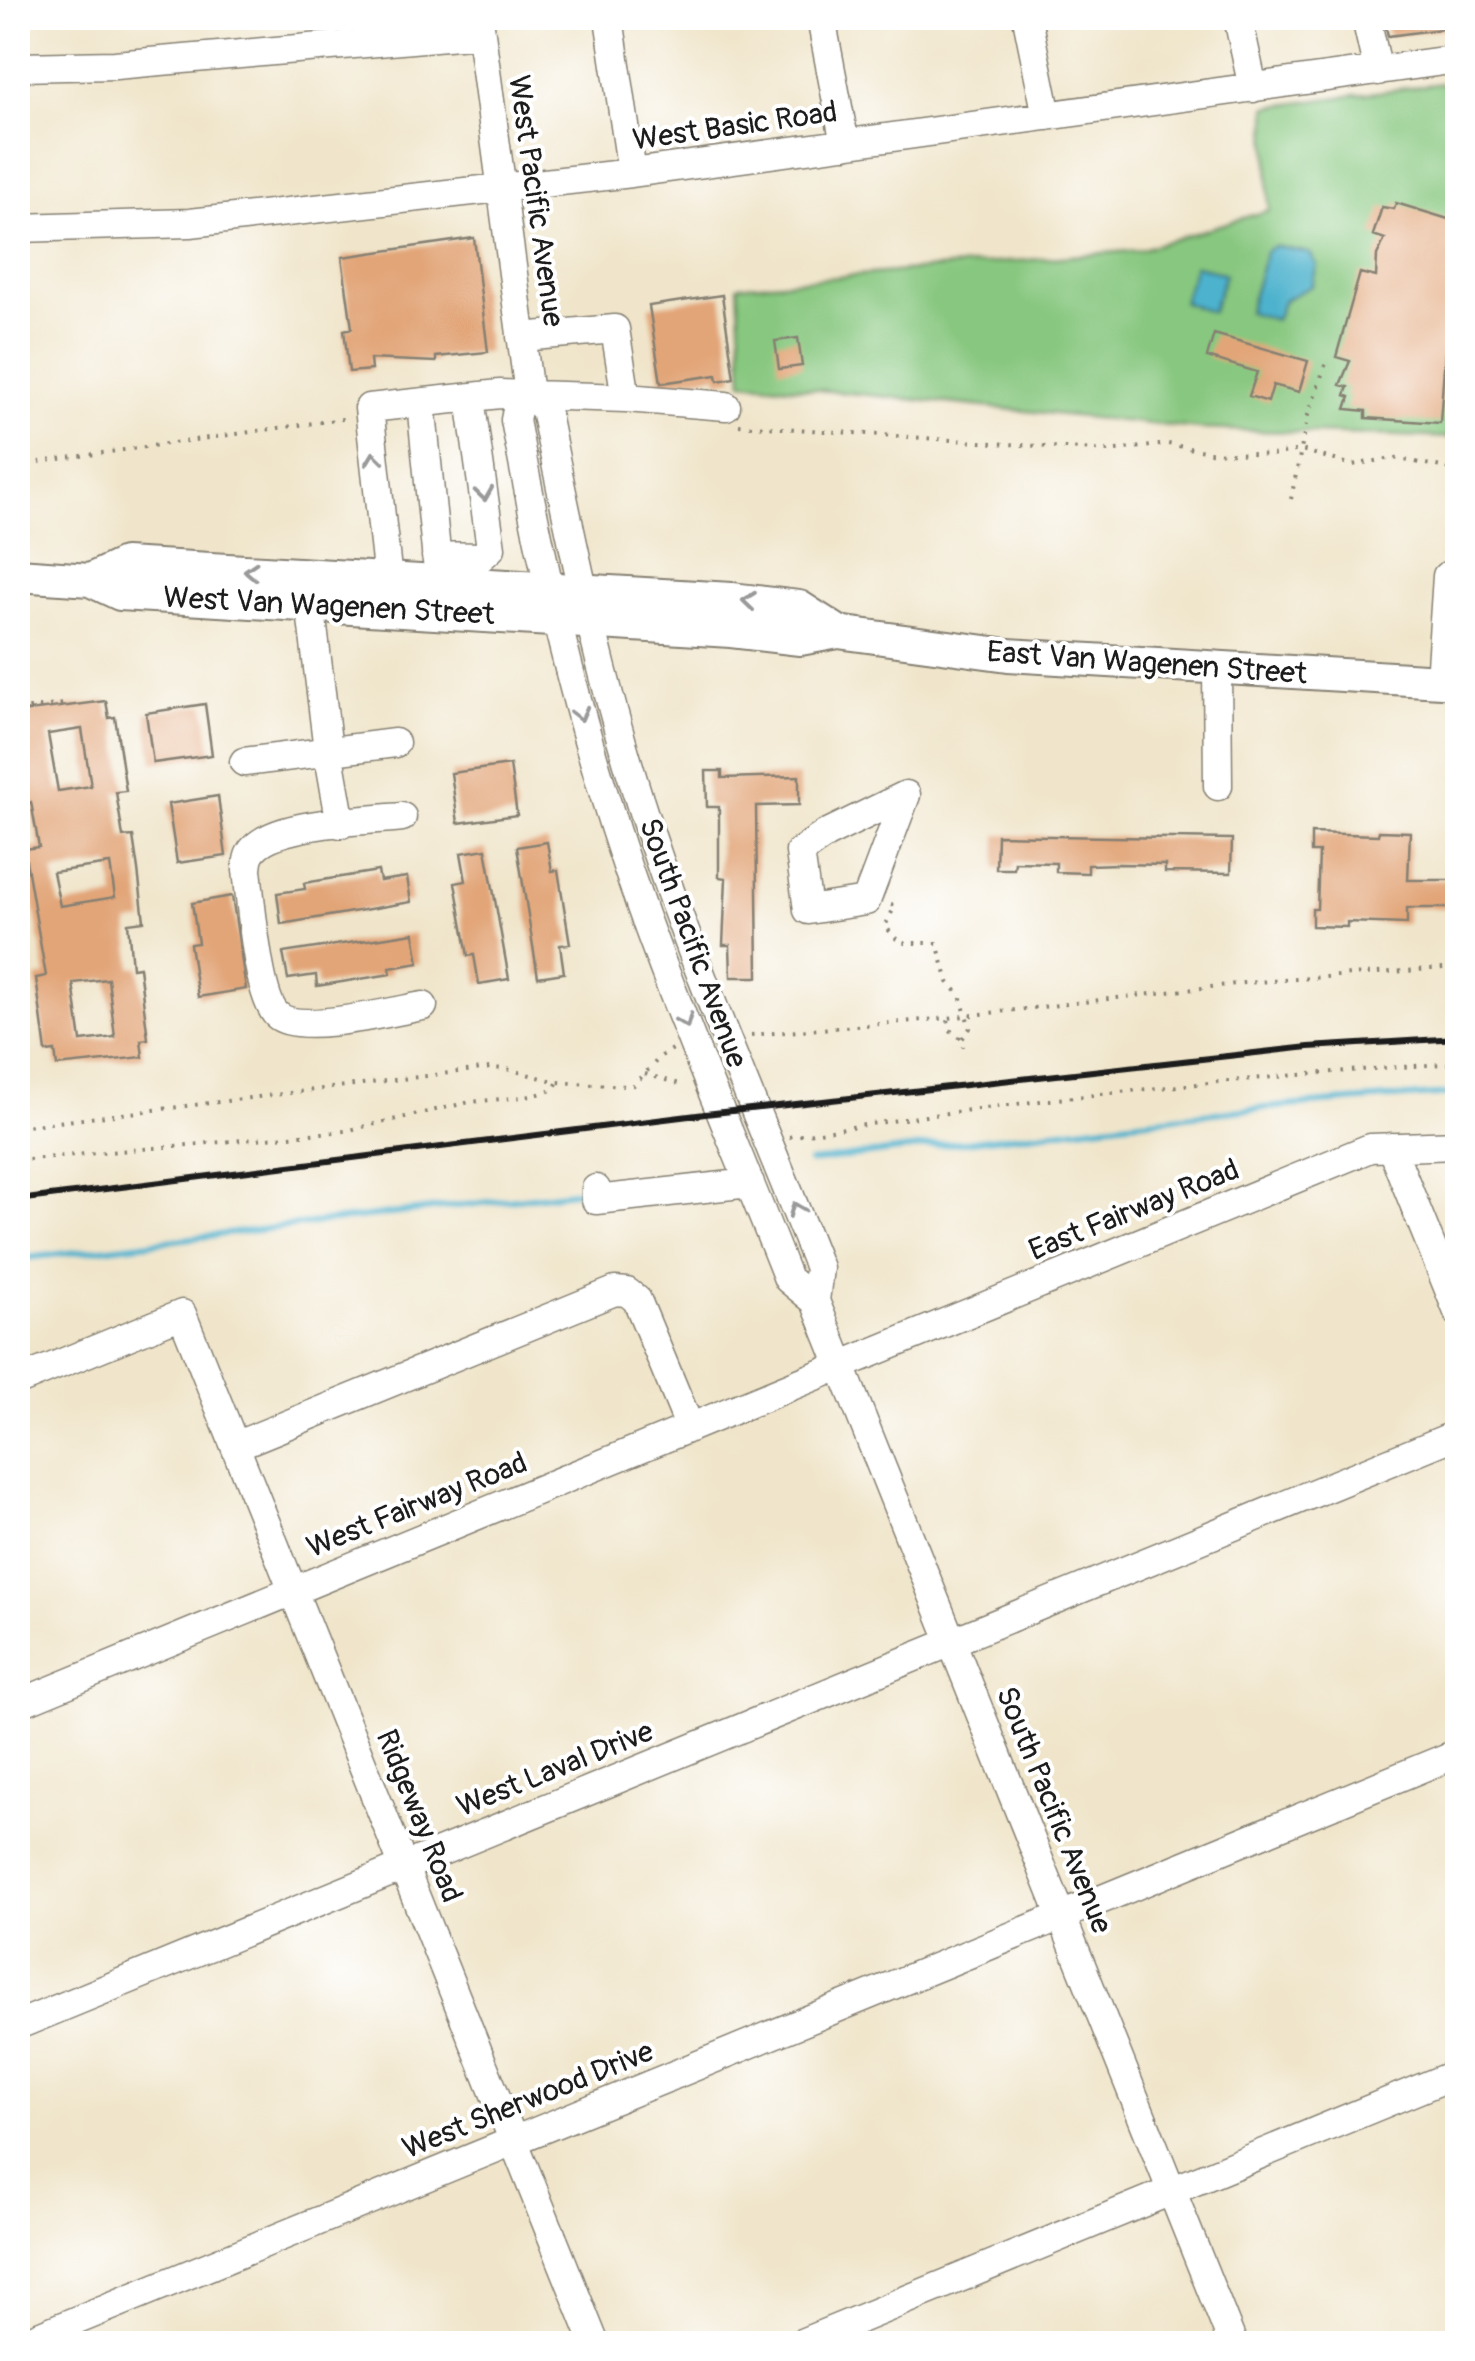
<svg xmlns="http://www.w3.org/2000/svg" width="1475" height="2361" font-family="Pangolin,sans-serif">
<rect width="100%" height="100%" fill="#fff"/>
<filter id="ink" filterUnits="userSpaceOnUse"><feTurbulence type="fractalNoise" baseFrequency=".01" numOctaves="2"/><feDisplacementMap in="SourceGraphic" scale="20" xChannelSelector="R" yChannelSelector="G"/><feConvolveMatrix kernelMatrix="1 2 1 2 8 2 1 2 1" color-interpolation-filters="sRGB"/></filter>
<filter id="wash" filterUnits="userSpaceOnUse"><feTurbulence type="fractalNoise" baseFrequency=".0048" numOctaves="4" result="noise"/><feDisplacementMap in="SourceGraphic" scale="40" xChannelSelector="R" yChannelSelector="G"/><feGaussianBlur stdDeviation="2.25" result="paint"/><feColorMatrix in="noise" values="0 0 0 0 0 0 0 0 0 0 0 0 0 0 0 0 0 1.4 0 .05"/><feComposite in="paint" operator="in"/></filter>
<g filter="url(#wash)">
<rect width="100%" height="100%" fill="#f0e5ca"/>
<path fill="#87c77f" stroke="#52724e" stroke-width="2.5" d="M1457 81V438L1199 429 743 382 738 286 1139 250 1269 210 1267 107Z"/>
<path fill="#4eb2cd" stroke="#356774" stroke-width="2.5" d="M1274 246 1310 253 1317 265 1312 286 1284 300 1276 320 1248 312 1266 251Z
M1195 265 1225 274 1212 312 1183 302Z"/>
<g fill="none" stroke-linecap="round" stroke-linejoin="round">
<path stroke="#4eb2cd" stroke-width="6" d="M810 1162C1025 1134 1241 1105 1458 1094
M18 1259 590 1190"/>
</g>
<g id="blocks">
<path fill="#e2a578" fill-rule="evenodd" d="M1384 18H1455L1456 27 1388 36Z
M1396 203 1458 222V355L1445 353 1440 423 1366 418V411L1346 409 1350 397 1345 395 1348 387 1340 385 1350 361 1336 357 1360 273 1376 277 1377 255 1385 239 1373 235 1382 207 1394 209Z
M474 238 488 352 436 357V362L370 359 371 370 349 372 344 330 352 328 342 257Z
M722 295 734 378 718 381 717 375 661 383 649 306Z
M1214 334 1308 361 1299 392 1273 385 1268 402 1249 396 1257 372 1207 357Z
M798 338 802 366 779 369 775 341Z
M106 701 109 718 115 717 126 791 116 792 123 837 133 836 138 870 144 921 128 923 132 968 139 967 148 1039 141 1040 143 1057 57 1066 55 1051 46 1052 36 978 46 976 24 849 39 847 31 802 24 804 18 761V729L23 728 21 712ZM82 729 91 786 58 791 48 734ZM110 864 115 897 60 906 53 872ZM108 979 115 1037 81 1041 73 983Z
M205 704 212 755 153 763 146 713Z
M510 765 517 815 458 823 451 773Z
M706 771H722V778L799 776V805L756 806 758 977H731L730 945H723L726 878 719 877V807H707Z
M218 796 226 856 177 863 168 804Z
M1379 831 1410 832 1408 880H1458V908H1407V924L1347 922V927L1312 926V909H1317L1319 852H1311V833L1378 835Z
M997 835 1232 839 1231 873 1165 872V865L1119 864 1088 865V873L1056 872V863L1015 862 1014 869H996Z
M547 842 552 871 558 870 570 944 560 945 564 973 538 977 517 847Z
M486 849 509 979 479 984 474 955 468 956 455 883 466 881 461 853Z
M378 871 380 881 407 877 411 902 281 924 277 893 305 889 304 883Z
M232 896 246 989 198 997 190 944 198 943 192 903Z
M414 933 419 963 390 968 391 974 317 986 316 975 288 979 283 953Z"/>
</g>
</g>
<g filter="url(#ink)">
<use href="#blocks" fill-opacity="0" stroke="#868073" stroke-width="2.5"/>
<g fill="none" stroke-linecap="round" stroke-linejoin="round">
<defs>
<path id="minor" d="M479 18 529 394 545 409C574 554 604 697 651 836 700 983 762 1124 819 1268L815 1301 1233 2344
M609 18 632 173
M821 18 845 144
M1027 18 1047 116
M1238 18 1253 88
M1366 18 1378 71
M18 67 115 65 481 33
M18 228 190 223 632 173 1458 59
M521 337 615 329 626 398 726 406
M529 394 518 405 515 420C545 585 584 746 640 904 685 1031 739 1154 788 1279L815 1301
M421 403 438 571
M436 556 481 557 491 548 470 398
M388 580 369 408 500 394 626 398
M308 586 328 750 341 824
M1217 668 1218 786
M1440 681 1447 576
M244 762 395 743
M906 795 866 901 808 910 800 852 826 834Z
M402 817C367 821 267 821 250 854 248 857 247 867 247 870 251 900 257 996 277 1015 298 1035 394 1011 423 1006
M1391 1147 1458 1312
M596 1189V1200L750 1183
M18 1381 182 1314 595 2344
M235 1446 615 1291 627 1292 637 1300 690 1428
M18 1704 1370 1148 1458 1145
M18 2025 1458 1434
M19 2344 1458 1753
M799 2344 1458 2073"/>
<path id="major" d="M18 575 90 580 120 594 731 631 800 639 838 632 1008 655 1458 682
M90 580 124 564 732 599 799 607 838 632"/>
</defs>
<use href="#minor" stroke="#868073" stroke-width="31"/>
<use href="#major" stroke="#868073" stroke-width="36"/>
<path stroke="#868073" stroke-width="4" stroke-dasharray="2.5 8" stroke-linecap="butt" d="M739 425 1108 451 1168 444 1209 452 1271 455 1301 450 1352 465 1393 458 1458 470
M18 465 349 418
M1291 499 1308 415 1327 360
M18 710 64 704
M891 905 895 906 885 926 900 943H937L948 982 960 995 970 1028 962 1039 963 1047
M948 1020 950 1030 962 1039
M751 1035 948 1018 1244 983 1458 967
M645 1074 683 1085
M18 1127 490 1068 507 1069 558 1082 627 1086 634 1085 661 1056 673 1049
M789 1137C1010 1100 1234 1078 1458 1063
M18 1160 345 1131 470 1102 532 1096 553 1090 558 1082"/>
<use href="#minor" stroke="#fff" stroke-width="28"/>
<use href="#major" stroke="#fff" stroke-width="32"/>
<path stroke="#1c1c1c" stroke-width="6" d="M18 1200 705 1114 1309 1047 1458 1038"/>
</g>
<defs><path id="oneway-chevron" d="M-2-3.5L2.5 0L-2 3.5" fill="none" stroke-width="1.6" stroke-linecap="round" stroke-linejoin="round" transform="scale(2.5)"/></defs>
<g stroke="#999">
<use href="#oneway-chevron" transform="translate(374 459) rotate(-97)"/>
<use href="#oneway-chevron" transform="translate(484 494) rotate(82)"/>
<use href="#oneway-chevron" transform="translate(251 571) rotate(-177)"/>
<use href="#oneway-chevron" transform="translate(749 601) rotate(-174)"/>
<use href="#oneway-chevron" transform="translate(580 714) rotate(75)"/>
<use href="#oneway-chevron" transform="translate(685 1021) rotate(68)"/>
<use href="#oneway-chevron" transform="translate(796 1209) rotate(-112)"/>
</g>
</g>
<g text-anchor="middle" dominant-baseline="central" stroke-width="8" stroke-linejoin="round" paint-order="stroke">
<g font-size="30" fill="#1c1c1c" stroke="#fff">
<text transform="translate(735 126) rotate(-8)">West Basic Road</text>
<text transform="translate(536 201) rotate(82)">West Pacific Avenue</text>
<text transform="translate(329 606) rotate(3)">West Van Wagenen Street</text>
<text transform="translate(1147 663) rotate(4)">East Van Wagenen Street</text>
<text transform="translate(693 943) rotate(70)">South Pacific Avenue</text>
<text transform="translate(1134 1210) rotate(-22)">East Fairway Road</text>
<text transform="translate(417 1505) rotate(-22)">West Fairway Road</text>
<text transform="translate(555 1769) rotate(-22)">West Laval Drive</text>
<text transform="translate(1054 1810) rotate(68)">South Pacific Avenue</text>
<text transform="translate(419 1816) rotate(68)">Ridgeway Road</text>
<text transform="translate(528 2100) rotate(-22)">West Sherwood Drive</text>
</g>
</g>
<rect width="1475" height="2361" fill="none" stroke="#fff" stroke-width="60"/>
</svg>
